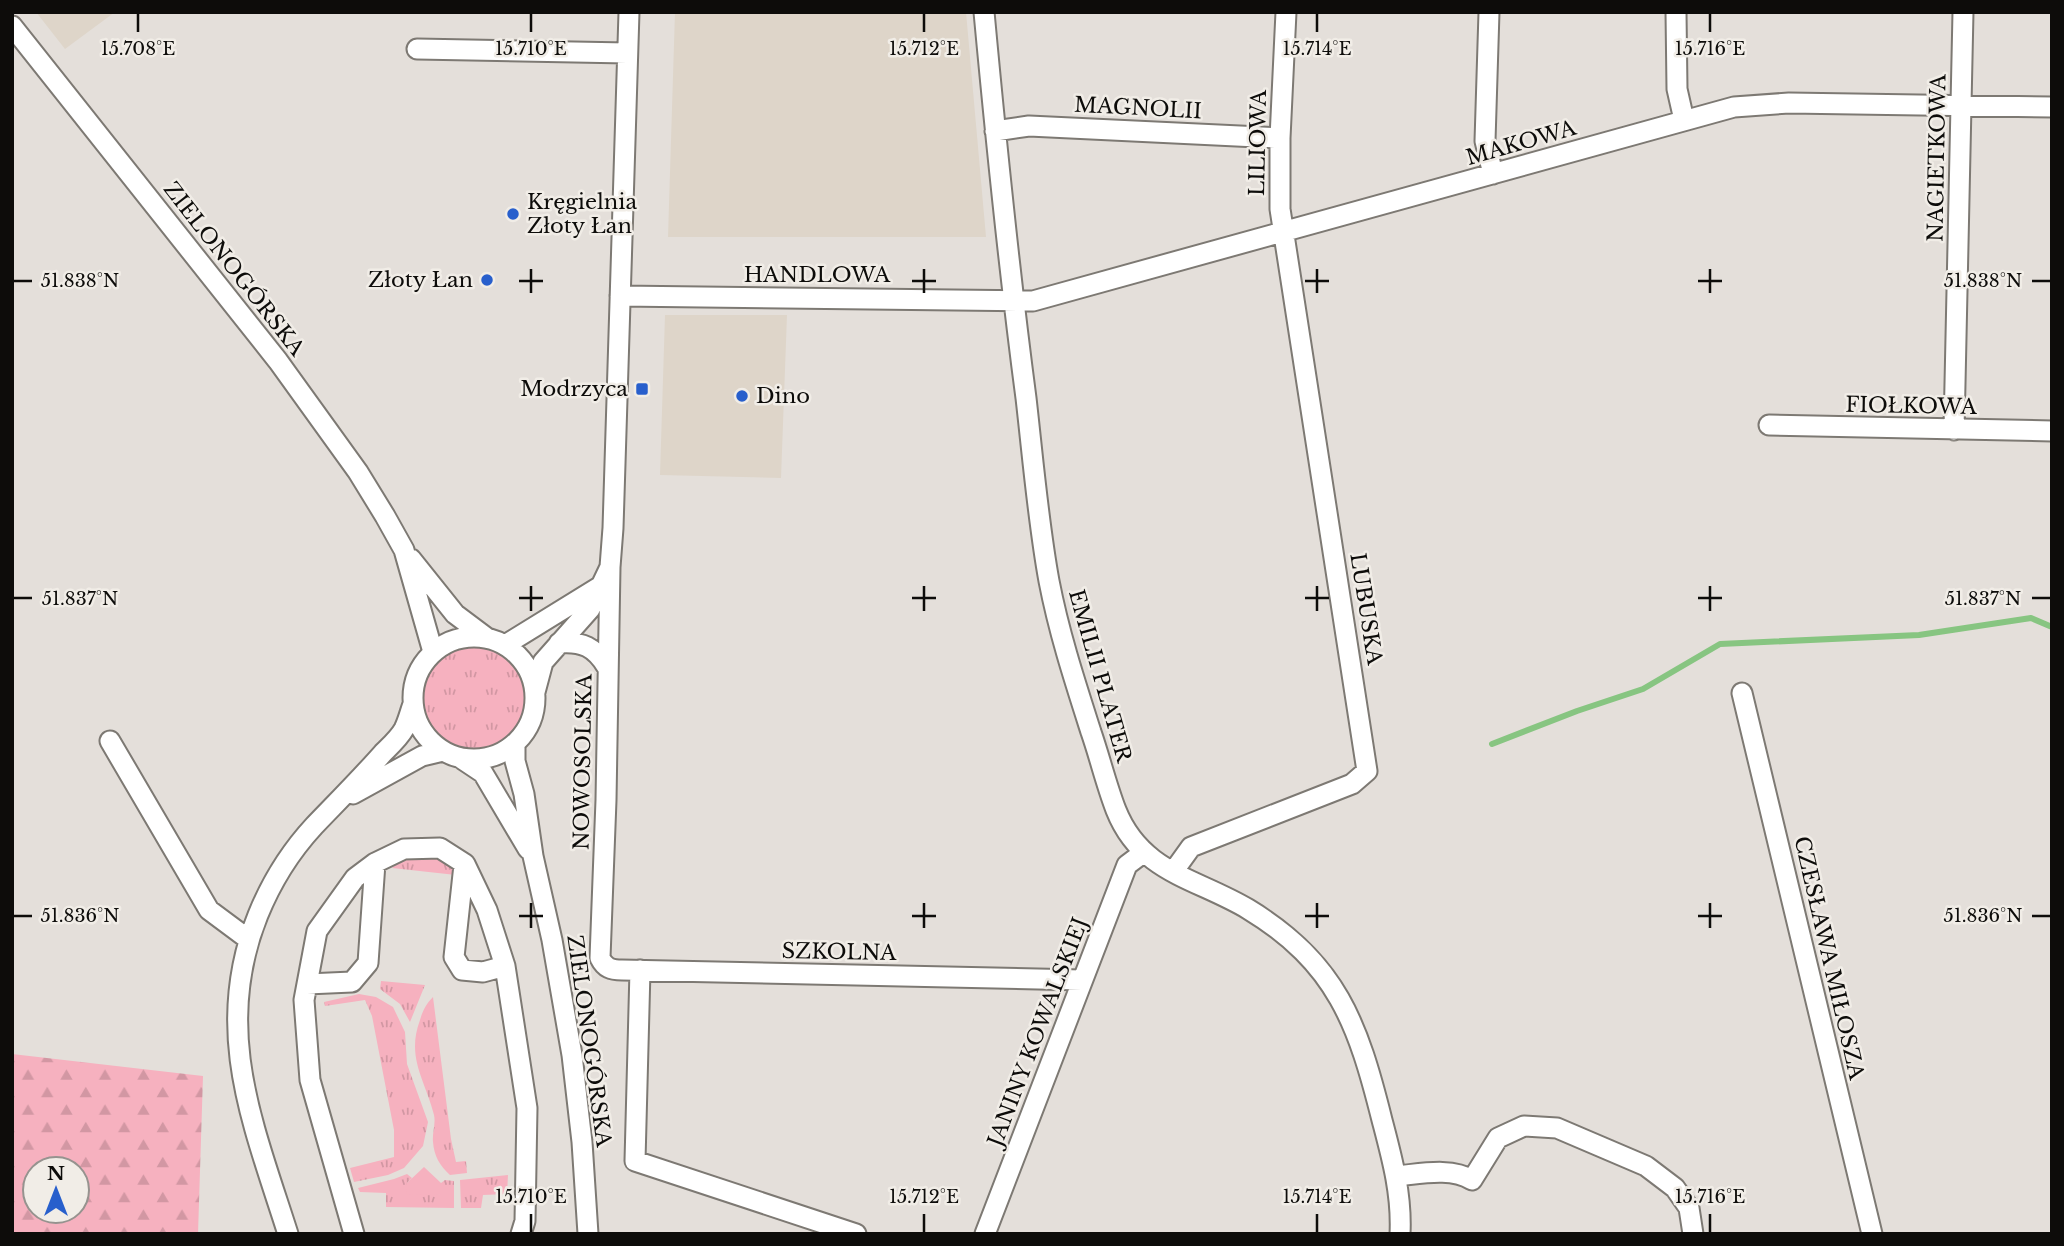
<svg xmlns="http://www.w3.org/2000/svg" width="2064" height="1246" font-family="'Libre Baskerville',serif">
<defs>
<pattern id="grass-tufts" width="24" height="20" patternUnits="userSpaceOnUse" patternTransform="scale(1.75)"><rect width="24" height="20" fill="#f6b1bf"/><path d="M3 7l-1-3M5 7V3M7 7l1-3M15 17l-1-3M17 17v-4M19 17l1-3" fill="none" stroke="#d297a3"/></pattern>
<pattern id="forest-firs" width="22" height="20" patternUnits="userSpaceOnUse" patternTransform="scale(1.75)"><rect width="22" height="20" fill="#f6b1bf"/><path d="M5 1l3.5 6h-7zM16 11l3.5 6h-7z" fill="#d297a3"/></pattern>
</defs>
<rect width="100%" height="100%" fill="#e4dfda"/>
<path fill="#ded5c9" d="M36 12H115L65 49Z
M675 12H966L986 237H668Z
M665 315H787L781 478 660 475Z"/>
<path fill="url(#grass-tufts)" d="M423 698a51 51 0 1 1 102 0a51 51 0 1 1-102 0Z
M431 853 450 862 456 875 392 868 407 855Z
M381 981 425 985 410 1022 400 1004 380 989Z
M359 994 376 997 393 1007 405 1032 407 1064 428 1122 423 1146 404 1168 388 1175 354 1182 350 1168 394 1157V1130L372 1016 365 1000 325 1006 324 1002Z
M433 997 451 1139 456 1162 466 1161 467 1173 450 1175C440 1166 434 1156 433 1142 432 1133 436 1124 434 1115 425 1079 406 1058 420 1020 423 1010 426 1004 433 997Z
M407 1174 412 1178 407 1183 440 1195 441 1183 445 1180 454 1181V1208L386 1207V1193L360 1192 358 1188 394 1179Z
M508 1175 507 1194 483 1195 481 1208H461L460 1180Z"/>
<path fill="url(#forest-firs)" fill-rule="evenodd" d="M12 1054 203 1076 198 1234H12ZM35 1169H77V1211H35Z"/>
<path fill="#f6b1bf" d="M424 1167 441 1183V1195L406 1194 407 1183Z"/>
<g fill="none" stroke-linecap="round" stroke-linejoin="round">
<path stroke="#87c581" stroke-width="6" d="M1492 744 1577 711 1643 689 1720 644 1919 635 2031 618 2052 627"/>
<defs>
<path id="minor" d="M984 12C996 141 1009 270 1026 398 1033 459 1038 521 1049 581 1059 633 1075 682 1091 732 1100 758 1106 784 1116 810 1141 873 1196 878 1248 909 1337 963 1358 1024 1382 1120 1392 1158 1402 1194 1400 1234
M1489 12 1485 141 1493 174
M1676 12 1677 89 1684 120
M12 26 278 361 358 472 385 516 404 550 433 652
M417 49 627 53
M995 131 1029 126 1280 138
M620 296 1033 301 1734 107 1789 103 2052 107
M1769 425 2052 431
M1954 430 1963 12
M411 559 455 614 487 638
M610 567 606 800 600 958C605 968 611 970 622 970L1082 980
M413 698a61 61 0 1 1 122 0a61 61 0 1 1-122 0Z
M559 643C582 641 595 647 607 667
M505 645 599 587
M535 692 543 662 590 609 610 567 613 528 629 12
M1742 693 1872 1234
M110 741 209 910 248 939
M515 744V761L524 794 533 856 552 940 572 1055 582 1142 588 1234
M462 759 483 773 528 849
M353 794 422 756 443 751
M464 865 454 957 462 970 483 972 505 966
M1173 872 1191 847 1352 784 1367 771 1280 209V138L1286 12
M640 970 635 1161 856 1234
M307 984 352 982 368 963 375 863
M1396 1176C1420 1174 1451 1167 1472 1180L1498 1138 1524 1126 1557 1128 1646 1166 1675 1188 1689 1208 1693 1234
M288 1234C253 1124 212 1029 258 915 271 883 290 852 314 826 337 802 361 778 383 753 390 746 399 738 404 729 408 721 410 712 413 704
M354 1234 310 1080 304 1000 317 931 355 878 375 863 404 849 440 848 465 864 487 910 505 966 527 1108 525 1221 521 1234
M985 1234 1127 865 1143 853"/>
</defs>
<use href="#minor" stroke="#7d7973" stroke-width="23"/>
<use href="#minor" stroke="#fff" stroke-width="19"/>
</g>
<path fill="none" stroke="#0d0c0a" stroke-width="2.5" d="M138 14V32M531 14V32M924 14V32M1317 14V32M1710 14V32M531 269V293M924 269V293M1317 269V293M1710 269V293M14 281H32M519 281H543M912 281H936M1305 281H1329M1698 281H1722M2032 281H2050M531 586V611M924 586V611M1317 586V611M1710 586V611M14 598H32M519 598H543M912 598H936M1305 598H1329M1698 598H1722M2032 598H2050M531 903V928M924 903V928M1317 903V928M1710 903V928M14 916H32M519 916H543M912 916H936M1305 916H1329M1698 916H1722M2032 916H2050M531 1214V1232M924 1214V1232M1317 1214V1232M1710 1214V1232"/>
<g fill="#285fcc" stroke="#f1ede7" stroke-width="2.5">
<circle cx="513" cy="214" r="7"/>
<circle cx="487" cy="280" r="7"/>
<rect x="635" y="382" width="14" height="14" rx="3.5"/>
<circle cx="742" cy="396" r="7"/>
</g>
<g text-anchor="middle" dominant-baseline="central" stroke-width="5" stroke-linejoin="round" paint-order="stroke">
<g font-size="21" fill="#0d0c0a" stroke="#f1ede7">
<text transform="translate(1138 108) rotate(3)">MAGNOLII</text>
<text transform="translate(1258 143) rotate(-89)">LILIOWA</text>
<text transform="translate(1521 143) rotate(-16)">MAKOWA</text>
<text transform="translate(1937 158) rotate(-89)">NAGIETKOWA</text>
<text transform="translate(234 269) rotate(52)">ZIELONOGÓRSKA</text>
<text x="817" y="275">HANDLOWA</text>
<text transform="translate(1911 406) rotate(1)">FIOŁKOWA</text>
<text transform="translate(1366 609) rotate(81)">LUBUSKA</text>
<text transform="translate(1100 676) rotate(74)">EMILII PLATER</text>
<text transform="translate(583 762) rotate(-89)">NOWOSOLSKA</text>
<text transform="translate(839 952) rotate(1)">SZKOLNA</text>
<text transform="translate(1829 958) rotate(77)">CZESŁAWA MIŁOSZA</text>
<text transform="translate(1038 1032) rotate(-69)">JANINY KOWALSKIEJ</text>
<text transform="translate(589 1041) rotate(82)">ZIELONOGÓRSKA</text>
</g>
<g font-size="21" fill="#0d0c0a" stroke="#f1ede7" text-anchor="start">
<text x="527" y="202">Kręgielnia<tspan x="527" dy="24">Złoty Łan</tspan></text>
<text x="473" y="280" text-anchor="end">Złoty Łan</text>
<text x="628" y="389" text-anchor="end">Modrzyca</text>
<text x="756" y="396">Dino</text>
</g>
</g>
<g font-size="18" text-anchor="middle" fill="#0d0c0a" stroke="#f1ede7" stroke-width="5" stroke-linejoin="round" paint-order="stroke">
<text x="138" y="55">15.708°E</text>
<text x="531" y="55">15.710°E</text>
<text x="924" y="55">15.712°E</text>
<text x="1317" y="55">15.714°E</text>
<text x="1710" y="55">15.716°E</text>
<text x="80" y="287">51.838°N</text>
<text x="1983" y="287">51.838°N</text>
<text x="80" y="605">51.837°N</text>
<text x="1983" y="605">51.837°N</text>
<text x="80" y="922">51.836°N</text>
<text x="1983" y="922">51.836°N</text>
<text x="531" y="1203">15.710°E</text>
<text x="924" y="1203">15.712°E</text>
<text x="1317" y="1203">15.714°E</text>
<text x="1710" y="1203">15.716°E</text>
</g>
<rect width="2064" height="1246" fill="none" stroke="#0d0c0a" stroke-width="28"/>
<g transform="translate(56 1190)"><circle r="33" fill="#f1ede7" stroke="#96938f" stroke-width="2"/>
<path d="M0-5L12 26L0 18L-12 26Z" fill="#285fcc"/>
<text y="-10" font-size="19" font-weight="bold" text-anchor="middle" fill="#0d0c0a">N</text>
</g>
</svg>
